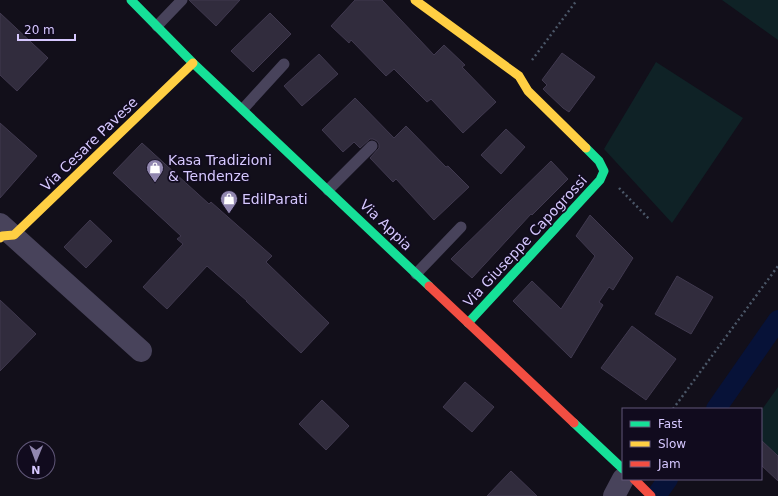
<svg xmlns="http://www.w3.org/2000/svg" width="778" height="496" font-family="'DejaVu Sans',sans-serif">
<rect width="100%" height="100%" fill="#120f1a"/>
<path fill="#0f2226" d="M722 0H778V40Z
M656 62 743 118 672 223 604 149Z
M778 387V456L761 440V411Z"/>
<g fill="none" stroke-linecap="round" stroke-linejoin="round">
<path stroke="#071238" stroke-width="20" d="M716 409 778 320
M656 496 668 479"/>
</g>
<path fill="#312c3d" stroke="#40394f" d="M189 0H240L216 26Z
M355 0H382L434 55 444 45 465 65 462 67 496 102 463 133 431 99 427 102 394 69 386 76 351 40 349 43 331 26Z
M0 13 48 58 17 91 0 75Z
M270 13 291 34 253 72 231 51Z
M562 53 595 77 569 112 563 108 543 89 547 85 542 80Z
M319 54 338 74 302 106 284 86Z
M355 98 394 138 406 126 446 167 448 166 469 187 434 220 396 179 393 182 370 158 379 148V144L377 141 373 139H370L360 148 354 142 343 152 322 130Z
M0 123 37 156 0 198Z
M506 129 525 147 501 174 481 155Z
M142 143 209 204 211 202 272 256 266 262 329 323 301 353 246 301H247L207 266 167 309 143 287 183 244 177 239 181 236 113 173Z
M551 161 568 179 532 215 531 214 472 278 451 259Z
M590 215 633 258 613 290 609 287 599 302 603 305 571 358 513 301 532 281 561 309 595 256 576 236Z
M90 220 112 241 86 268 64 247Z
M677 276 713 297 691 334 655 314Z
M0 300 36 334 0 371Z
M632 326 676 359 646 400 601 368Z
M465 382 494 407 472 432 443 407Z
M322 400 349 426 326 450 299 424Z
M761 440 778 456V481L761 465Z
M511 471 537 496H487Z"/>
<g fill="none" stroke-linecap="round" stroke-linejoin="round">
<path stroke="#4b5768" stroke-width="2.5" stroke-dasharray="2 3" stroke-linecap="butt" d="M532 60 577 0
M619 188 650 220
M673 409 778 266"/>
<path stroke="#48435b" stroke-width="11" d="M157 26 182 0
M243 109 284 64
M328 190 372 146
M416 274 461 227"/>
<path stroke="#48435b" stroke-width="22" d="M0 224 141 351
M614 496 623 479"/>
<path stroke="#16e098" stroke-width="9" d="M131 0 193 63 429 286
M468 323 600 180 604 171 599 161 586 148
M574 423 623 469"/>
<path stroke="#ffcf43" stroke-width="9" d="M415 0 519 76 528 91 586 148
M0 238 2 236 14 235 193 63"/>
<path stroke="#f24e42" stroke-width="9" d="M429 286 574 423
M634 479 651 496"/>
</g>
<defs>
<symbol id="shop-pin" viewBox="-11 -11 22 30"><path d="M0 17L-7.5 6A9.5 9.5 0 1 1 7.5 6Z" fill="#9187af" stroke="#110b1e"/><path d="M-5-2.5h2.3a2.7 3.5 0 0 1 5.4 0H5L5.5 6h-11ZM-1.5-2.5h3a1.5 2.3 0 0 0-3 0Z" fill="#fff"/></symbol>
</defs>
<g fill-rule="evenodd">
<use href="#shop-pin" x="145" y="158" width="20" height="27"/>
<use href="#shop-pin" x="219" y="189" width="20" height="27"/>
</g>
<g text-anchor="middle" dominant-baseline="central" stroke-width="3.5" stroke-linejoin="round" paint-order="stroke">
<g font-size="14" fill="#d6c8ff" stroke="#110b1e">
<text transform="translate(89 144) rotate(-44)">Via Cesare Pavese</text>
<text transform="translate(386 225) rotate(44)">Via Appia</text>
<text transform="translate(525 241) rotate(-47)">Via Giuseppe Capogrossi</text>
</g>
<g font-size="14" fill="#d6c8ff" stroke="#110b1e" text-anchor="start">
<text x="168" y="160">Kasa Tradizioni<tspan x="168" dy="16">&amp; Tendenze</tspan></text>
<text x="242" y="199">EdilParati</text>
</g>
</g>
<rect x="622" y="408" width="140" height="72" fill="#110b1e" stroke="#605778"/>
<rect x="630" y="421" width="20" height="6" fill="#16e098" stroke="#605778"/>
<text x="658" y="428" font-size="12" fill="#d6c8ff">Fast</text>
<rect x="630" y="441" width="20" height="6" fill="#ffcf43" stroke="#605778"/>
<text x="658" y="448" font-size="12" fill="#d6c8ff">Slow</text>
<rect x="630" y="461" width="20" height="6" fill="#f24e42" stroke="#605778"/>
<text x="658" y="468" font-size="12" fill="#d6c8ff">Jam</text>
<g transform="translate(36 460) rotate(181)"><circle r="19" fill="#110b1e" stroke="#605778"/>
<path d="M0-3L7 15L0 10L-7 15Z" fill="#9187af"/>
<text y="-6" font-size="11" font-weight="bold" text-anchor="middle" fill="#d6c8ff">N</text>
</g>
<path d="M18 34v6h57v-6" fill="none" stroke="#d6c8ff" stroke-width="2"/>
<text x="24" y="34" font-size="12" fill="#d6c8ff" stroke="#110b1e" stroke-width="3" paint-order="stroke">20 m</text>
</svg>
